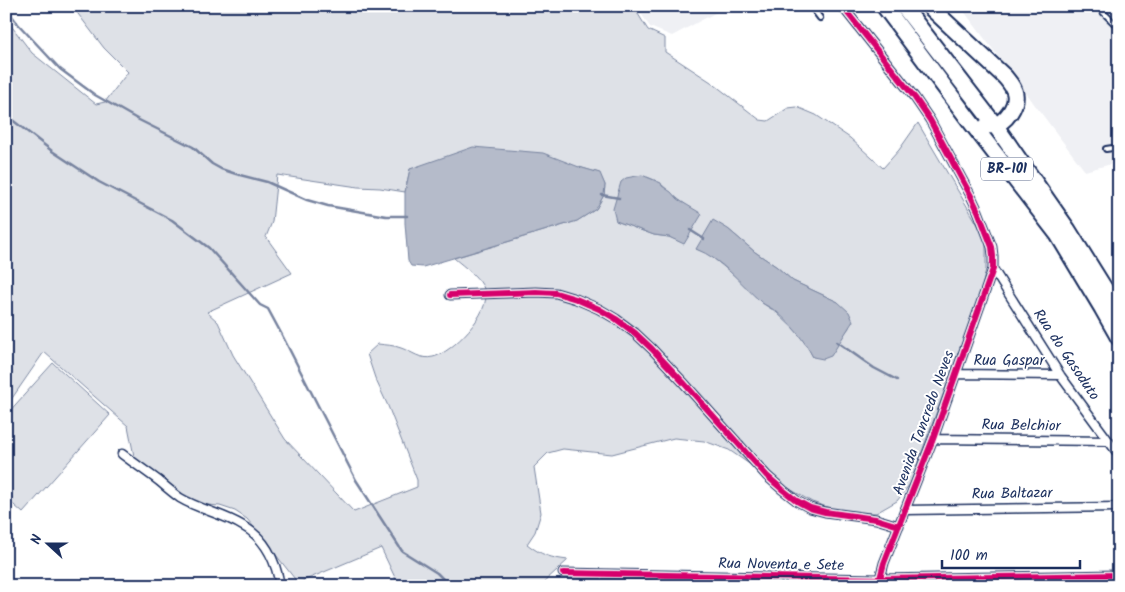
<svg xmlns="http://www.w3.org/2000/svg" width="1125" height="592" font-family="Kalam,sans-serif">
<rect width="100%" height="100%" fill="#fff"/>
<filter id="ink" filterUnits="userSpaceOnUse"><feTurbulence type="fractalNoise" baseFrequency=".02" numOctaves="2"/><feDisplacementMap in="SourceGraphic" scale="10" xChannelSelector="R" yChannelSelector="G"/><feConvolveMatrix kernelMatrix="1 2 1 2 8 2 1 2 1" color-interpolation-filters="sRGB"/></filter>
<g filter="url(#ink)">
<path fill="#eff0f4" d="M636 6H728L672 36 650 27Z
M960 6H1119V162L1085 171Z"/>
<path fill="#dee1e7" stroke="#7c88a2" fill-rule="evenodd" d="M72 6H633L648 30 665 38V52L711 82 760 120 768 121 788 108 797 107 816 115 850 138 883 168 899 150 918 123 978 225 986 242V269L981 292 910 484 897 501 876 513 842 512 812 502 761 472 729 450 704 441 674 438 612 454 563 449 548 453 534 467 541 513 535 532 527 544C541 555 551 558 568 560L546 580 545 586H399L381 548 298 583 258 532 247 519 235 511 220 506 196 504 135 461 128 426 44 352 6 407V19L32 53 96 104 105 102 128 72 104 48ZM579 167 599 173 605 185 604 195 596 209 577 221 454 258C464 267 481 278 485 291 492 312 452 353 433 357 420 360 413 352 401 348 394 345 385 345 378 344L367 354 375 378 388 406 417 480V487L354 512 285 439 233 355 218 322 207 312 292 273 266 237 272 222 277 175 358 187 380 188 405 192 410 169ZM647 177C652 179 658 181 661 184 669 191 677 199 686 205L684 243 669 237 654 235 616 221ZM728 229 755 252 777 267 793 281 838 302 849 328 842 336 813 357 806 344 797 332 776 312 762 303 740 280 707 253 696 249Z
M53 363 110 415 23 513 6 498V415Z"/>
<path fill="#b5bbca" stroke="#77839f" d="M473 147 543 153 579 167 600 173 605 185 604 195 596 209 577 221 423 267 411 266 408 261 405 223V192L410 169Z
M642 175 661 183 662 186 671 192 677 199 702 214 684 244 669 237 654 235 616 221 613 209 621 182 626 178Z
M713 220 728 229 755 252 777 267 793 281 838 302 849 312 853 321 831 356 823 359 813 357C804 340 792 325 777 312 772 308 766 306 761 302 740 283 722 259 696 249Z"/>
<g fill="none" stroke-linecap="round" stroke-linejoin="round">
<path stroke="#77839f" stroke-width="2.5" d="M6 8 18 24 60 69 95 95 137 119 193 147 212 164 221 169 236 174 267 182 307 200 328 206 386 216H407
M6 115 52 151 99 182 172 220 209 248 260 305 268 309 282 335 356 480 402 551 437 573 443 579 449 586
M602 195 619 198
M690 230 704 239
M837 342 874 368 897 380"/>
<defs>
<path id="lane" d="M811 6 820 18
M1097 6 1119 28
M1106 149 1119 147"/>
<path id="street" d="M842 6 915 98 930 120 971 196 978 211 992 247 993 256V269L933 439 884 563 878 586
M993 269 1060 375 1119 455
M450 295 536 292 556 293 576 299 599 309 616 319 635 333 652 349 683 382 767 476 783 490 797 501 810 508 825 512 876 519 899 526
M957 374 1060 375
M933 439 1109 441
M122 454C134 463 147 472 159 481 166 487 173 493 180 498 200 510 224 514 243 526 265 538 276 561 280 586
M906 510 1119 507
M563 573 879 579 1119 575"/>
<path id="highway" d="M884 6 970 121 1058 235 1102 308 1119 338
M903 6 995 125 1068 230 1111 299 1119 313
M929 6 1005 77C1009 82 1014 87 1015 94 1017 106 1006 122 994 125 991 126 989 126 986 126"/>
</defs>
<use href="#lane" stroke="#1b2f5e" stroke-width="8"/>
<use href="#street" stroke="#1b2f5e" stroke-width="11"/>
<use href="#highway" stroke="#1b2f5e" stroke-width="19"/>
<use href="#lane" stroke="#fff" stroke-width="4"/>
<use href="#street" stroke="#fff" stroke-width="8"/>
<use href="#highway" stroke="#fff" stroke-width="15"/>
<defs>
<path id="cycleway" d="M842 6 915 98 930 120 971 196 978 211 992 247 993 256V269L933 439 884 563 878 586
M450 295 536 292 556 293 576 299 599 309 616 319 635 333 652 349 683 382 767 476 783 490 797 501 810 508 825 512 876 519 899 526
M563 573 879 579 1119 575"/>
</defs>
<use href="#cycleway" stroke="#fff" stroke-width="9"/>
<use href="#cycleway" stroke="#d6006c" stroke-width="6"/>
</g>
</g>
<g text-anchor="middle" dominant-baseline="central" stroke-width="4" stroke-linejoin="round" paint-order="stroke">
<rect fill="#fff" stroke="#5f6d8e" stroke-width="1" x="981" y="157.5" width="52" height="23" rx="4"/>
<g font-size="14" font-weight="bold" fill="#1b2f5e">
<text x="1007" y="169">BR-101</text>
</g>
<g font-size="15" fill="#1b2f5e" stroke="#fff">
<text transform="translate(1066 355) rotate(56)">Rua do Gasoduto</text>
<text x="1009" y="361">Rua Gaspar</text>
<text transform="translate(924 423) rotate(-70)">Avenida Tancredo Neves</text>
<text transform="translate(1021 426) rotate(1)">Rua Belchior</text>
<text transform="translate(1012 494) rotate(-1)">Rua Baltazar</text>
<text transform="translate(781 565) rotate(1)">Rua Noventa e Sete</text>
</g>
</g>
<rect width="1125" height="592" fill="none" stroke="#fff" stroke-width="25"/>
<rect x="12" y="12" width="1100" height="567" fill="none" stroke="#1b2f5e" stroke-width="2" filter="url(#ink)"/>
<g transform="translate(48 544) rotate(291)" stroke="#ffffff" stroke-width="4" paint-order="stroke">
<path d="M0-4L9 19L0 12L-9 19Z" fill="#1b2f5e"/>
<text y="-8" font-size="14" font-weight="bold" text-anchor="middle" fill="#1b2f5e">N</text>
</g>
<path d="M942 560v8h138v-8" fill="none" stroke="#1b2f5e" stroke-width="2.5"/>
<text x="950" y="560" font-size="15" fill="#1b2f5e" stroke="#ffffff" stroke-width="4" paint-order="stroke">100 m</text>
</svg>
